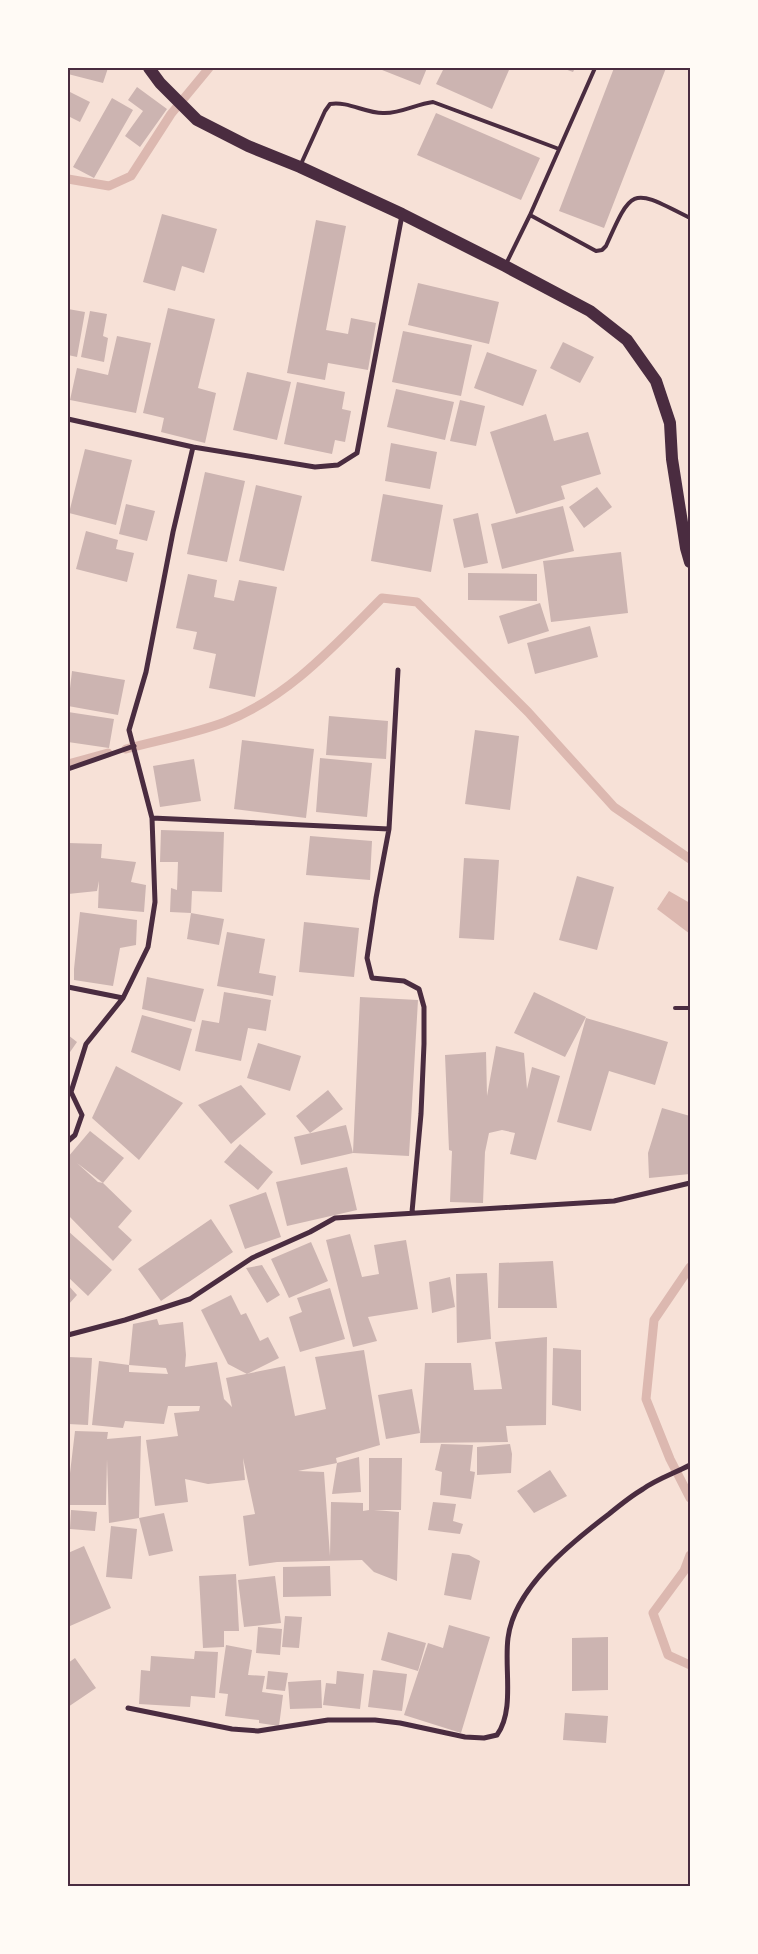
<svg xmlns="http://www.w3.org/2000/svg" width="758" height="1954" font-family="'DejaVu Sans',sans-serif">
<rect width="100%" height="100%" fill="#f7e1d7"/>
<path fill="#dcb8b0" d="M669 891 690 903V934L657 909Z"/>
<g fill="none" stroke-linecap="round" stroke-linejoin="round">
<path stroke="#dcb8b0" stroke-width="9" d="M68 179 109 186 131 176 171 114 209 68
M126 749C159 740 193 734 225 722 289 697 335 645 382 598L417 602 528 712 614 807 690 859
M68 764 108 753
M690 1267 654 1320 646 1399 670 1459 690 1498
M690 1555 684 1571 653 1613 668 1655 690 1665"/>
</g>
<path fill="#ccb4b1" d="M68 68H108L103 83 68 74Z
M377 68H427L420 85Z
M444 68H502L509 70 492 109 436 84Z
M562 68H575L573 72Z
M614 68H666L604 228 559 211Z
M137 87 167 109 140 147 125 136 143 111 128 100Z
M68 91 90 102 80 122 68 116Z
M112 98 133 110 94 178 73 167Z
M436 113 540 158 521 200 417 155Z
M162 214 217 229 204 273 182 266 175 291 143 282Z
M316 220 346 226 326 330 348 334 351 318 376 323 368 370 328 363 325 380 287 373Z
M418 283 499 302 489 344 408 325Z
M168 308 215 319 198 388 216 393 205 443 161 432 164 418 143 413Z
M68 309 85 312 77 357 68 355Z
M90 311 107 314 103 336 108 338 104 362 81 357Z
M403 331 472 345 461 396 392 382Z
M117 336 151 343 136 413 70 400 77 368 108 375Z
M563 342 594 357 580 383 550 368Z
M487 352 537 370 523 406 474 388Z
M247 372 291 382 277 440 233 430Z
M297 382 345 392 342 409 351 411 345 442 335 440 332 454 284 444Z
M396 389 454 402 445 440 387 427Z
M460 400 485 406 476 446 450 441Z
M546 414 554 441 588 432 601 474 561 486 565 499 516 514 490 432Z
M391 443 437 452 430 489 385 481Z
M85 449 132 460 116 525 69 513Z
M205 472 245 481 227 562 187 554Z
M256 485 302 496 284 571 239 561Z
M597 487 612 507 584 528 569 507Z
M383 494 443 505 431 572 371 561Z
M126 504 155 511 147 541 119 534Z
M563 506 574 551 502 569 491 524Z
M478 513 488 563 464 568 453 519Z
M86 531 118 540 116 549 134 553 127 582 76 569Z
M621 552 628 613 551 622 543 561Z
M468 573 537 574V601L468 600Z
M188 574 217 580 214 597 234 601 239 580 277 587 255 697 209 688 216 654 193 649 197 632 176 628Z
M540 603 549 631 508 644 499 616Z
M590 626 598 657 535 674 527 643Z
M72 671 125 680 118 715 68 706Z
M68 712 114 719 109 748 68 742Z
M329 716 388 721 386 759 326 755Z
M475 730 519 736 510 810 465 804Z
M242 740 314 749 306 818 234 809Z
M320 758 372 763 367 817 316 812Z
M194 759 201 801 160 807 153 766Z
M161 830 224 832 222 892 192 891 191 913 170 912 171 888 177 890 178 862H160Z
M310 836 372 841 370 880 306 875Z
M68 843 102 844 101 858 136 862 131 882 146 885 144 912 98 908 99 881 97 891 68 894Z
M464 858 499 860 494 940 459 938Z
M577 876 614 887 597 950 559 940Z
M80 912 137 920 136 945 120 948 113 986 74 980V969Z
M191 913 224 919 219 945 187 939Z
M304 922 359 928 354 977 299 972Z
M227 932 265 939 259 973 276 976 273 996 217 986Z
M147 977 204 989 195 1022 142 1009Z
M224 992 271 1000 266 1031 248 1028 241 1061 195 1051 202 1020 219 1023Z
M534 992 586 1017 565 1057 514 1033Z
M360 997 418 1000 409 1156 353 1153Z
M142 1015 192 1029 180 1071 131 1052Z
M586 1018 668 1042 655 1085 609 1071 591 1131 557 1122Z
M68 1035 77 1042 68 1055Z
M258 1043 301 1056 290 1091 247 1078Z
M496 1046 524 1053 527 1089 532 1067 560 1076 536 1160 510 1154 515 1133 502 1130 489 1133 485 1152 483 1203 450 1202 452 1151 449 1150 445 1055 486 1052 487 1096Z
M116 1066 183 1103 139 1160 92 1118Z
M241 1085 266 1114 231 1144 198 1105Z
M328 1090 343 1109 310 1133 296 1116Z
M662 1108 690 1116V1174L649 1178 648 1153Z
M346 1125 353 1153 301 1165 294 1137Z
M90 1131 124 1158 103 1183 77 1163 98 1182 103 1183 132 1211 118 1227 132 1240 113 1261 68 1215V1157Z
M240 1144 273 1172 258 1190 224 1162Z
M347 1167 357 1210 287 1226 276 1182Z
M266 1192 281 1237 245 1249 229 1205Z
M211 1219 233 1252 161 1301 138 1269Z
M68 1231 112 1270 88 1296 68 1277Z
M350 1234 362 1277 379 1274 374 1245 406 1240 418 1309 368 1317 377 1341 353 1347 326 1240Z
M311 1242 328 1281 289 1298 271 1259Z
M553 1261 557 1308H498L499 1263Z
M262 1265 280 1295 267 1303 246 1268Z
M487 1273 491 1339 457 1343 456 1274Z
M450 1277 455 1307 432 1313 429 1282Z
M68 1285 77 1295 68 1305Z
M330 1288 345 1339 300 1352 289 1317 302 1312 297 1298Z
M231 1295 241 1315 246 1313 260 1341 268 1337 279 1358 247 1374 228 1364 201 1310Z
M157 1319 159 1325 183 1322 186 1355 185 1367 217 1362 224 1399 232 1407 226 1378 285 1366 295 1416 326 1409 315 1357 364 1350 380 1445 336 1458 337 1463 359 1457 361 1492 332 1494 337 1463 298 1471 324 1472 330 1556 331 1502 363 1503V1511L369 1510V1458H402L401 1510H374L399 1512 397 1581 374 1572 362 1560 277 1562 249 1566 243 1516 255 1514 243 1458 245 1480 208 1484 185 1479 188 1502 155 1506 146 1440 178 1436 174 1413 199 1411 200 1406H168L164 1424 125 1421 123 1428 92 1425 99 1361 129 1365V1372L168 1374 166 1368 129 1365 133 1324Z
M547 1337 546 1425 506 1426 508 1442 420 1443 425 1363H471L474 1390 502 1389 495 1342Z
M553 1348 581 1350V1411L552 1405Z
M68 1357 92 1358 88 1425 68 1424Z
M412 1389 420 1433 386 1439 378 1395Z
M75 1431 108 1432 107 1439 141 1436 139 1518 164 1513 173 1551 149 1556 139 1518 109 1523 107 1459 106 1505H68V1490Z
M441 1444 473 1445 470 1471 475 1472 471 1499 440 1495 442 1472 435 1470Z
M510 1444 512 1454 511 1473 477 1475V1447Z
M550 1470 567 1496 534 1513 517 1491Z
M433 1502 456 1504 453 1521 463 1524 460 1534 428 1530Z
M71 1510 97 1512 95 1531 70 1529Z
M111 1526 137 1529 132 1579 106 1577Z
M84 1546 111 1608 70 1626 68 1621V1553Z
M452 1553 469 1555 480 1561 471 1600 444 1595Z
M330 1566 331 1596 283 1597V1567Z
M236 1574 239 1631H224V1647L203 1648 199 1576Z
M275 1576 281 1623 244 1627 238 1580Z
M285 1616 302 1617 299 1648 282 1647Z
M449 1625 490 1637 461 1733 404 1715 428 1643 443 1648Z
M258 1627 282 1629 280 1655 256 1653Z
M388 1632 426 1643 418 1671 381 1660Z
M608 1637V1690L572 1691V1638Z
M226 1645 252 1650 248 1675 265 1676 262 1692 283 1695 279 1726 259 1723V1720L225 1716 228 1694 219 1693Z
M195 1651 218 1652 215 1698 191 1696 190 1707 139 1704 141 1670 150 1671 151 1656 194 1659Z
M75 1658 96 1688 68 1707V1663Z
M373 1670 407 1674 402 1711 368 1707Z
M268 1671 288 1673 285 1691 266 1689Z
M337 1671 364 1674 360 1709 323 1705 326 1683 336 1684Z
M321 1680 322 1708 290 1709 288 1682Z
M565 1713 608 1716 606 1743 563 1740Z"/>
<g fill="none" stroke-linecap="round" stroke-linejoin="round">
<path stroke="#4a2c40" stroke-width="4" d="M595 68 530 215 596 251 602 250 606 246C633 185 632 189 690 218
M301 164 325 111 330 104C348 101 365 113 383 113 400 114 416 104 433 102L559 149
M506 264 530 215
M675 1008H690"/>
<path stroke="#4a2c40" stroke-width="5" d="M68 419 193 447 315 467 338 465 357 453 402 215
M68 769 134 746
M152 818 389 829 376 898 367 958 372 978 404 981 419 989 424 1007V1044L421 1114 412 1212
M389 829 398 670
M68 987 123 998
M68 1141 75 1135 82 1115 71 1092 86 1044 123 998 148 947 155 902 152 818 129 730 146 672 173 532 193 447
M68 1335 125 1320 190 1299 252 1258 310 1232 335 1218 614 1201 690 1183
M128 1708 232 1729 258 1731 328 1720H375L400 1723 465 1737 484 1738 497 1735C515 1710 504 1668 508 1638 514 1588 572 1542 609 1514 620 1505 631 1496 643 1489 657 1479 675 1473 690 1465"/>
<path stroke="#4a2c40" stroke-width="12" d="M149 68 160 83 197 120 248 146 300 167 402 214 505 266 590 311 627 340 656 381 670 423 672 459 686 548 690 562"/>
</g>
<rect width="758" height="1954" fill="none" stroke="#fffaf5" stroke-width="138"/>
<rect x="69" y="69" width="620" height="1816" fill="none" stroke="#4a2c40" stroke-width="2"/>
</svg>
